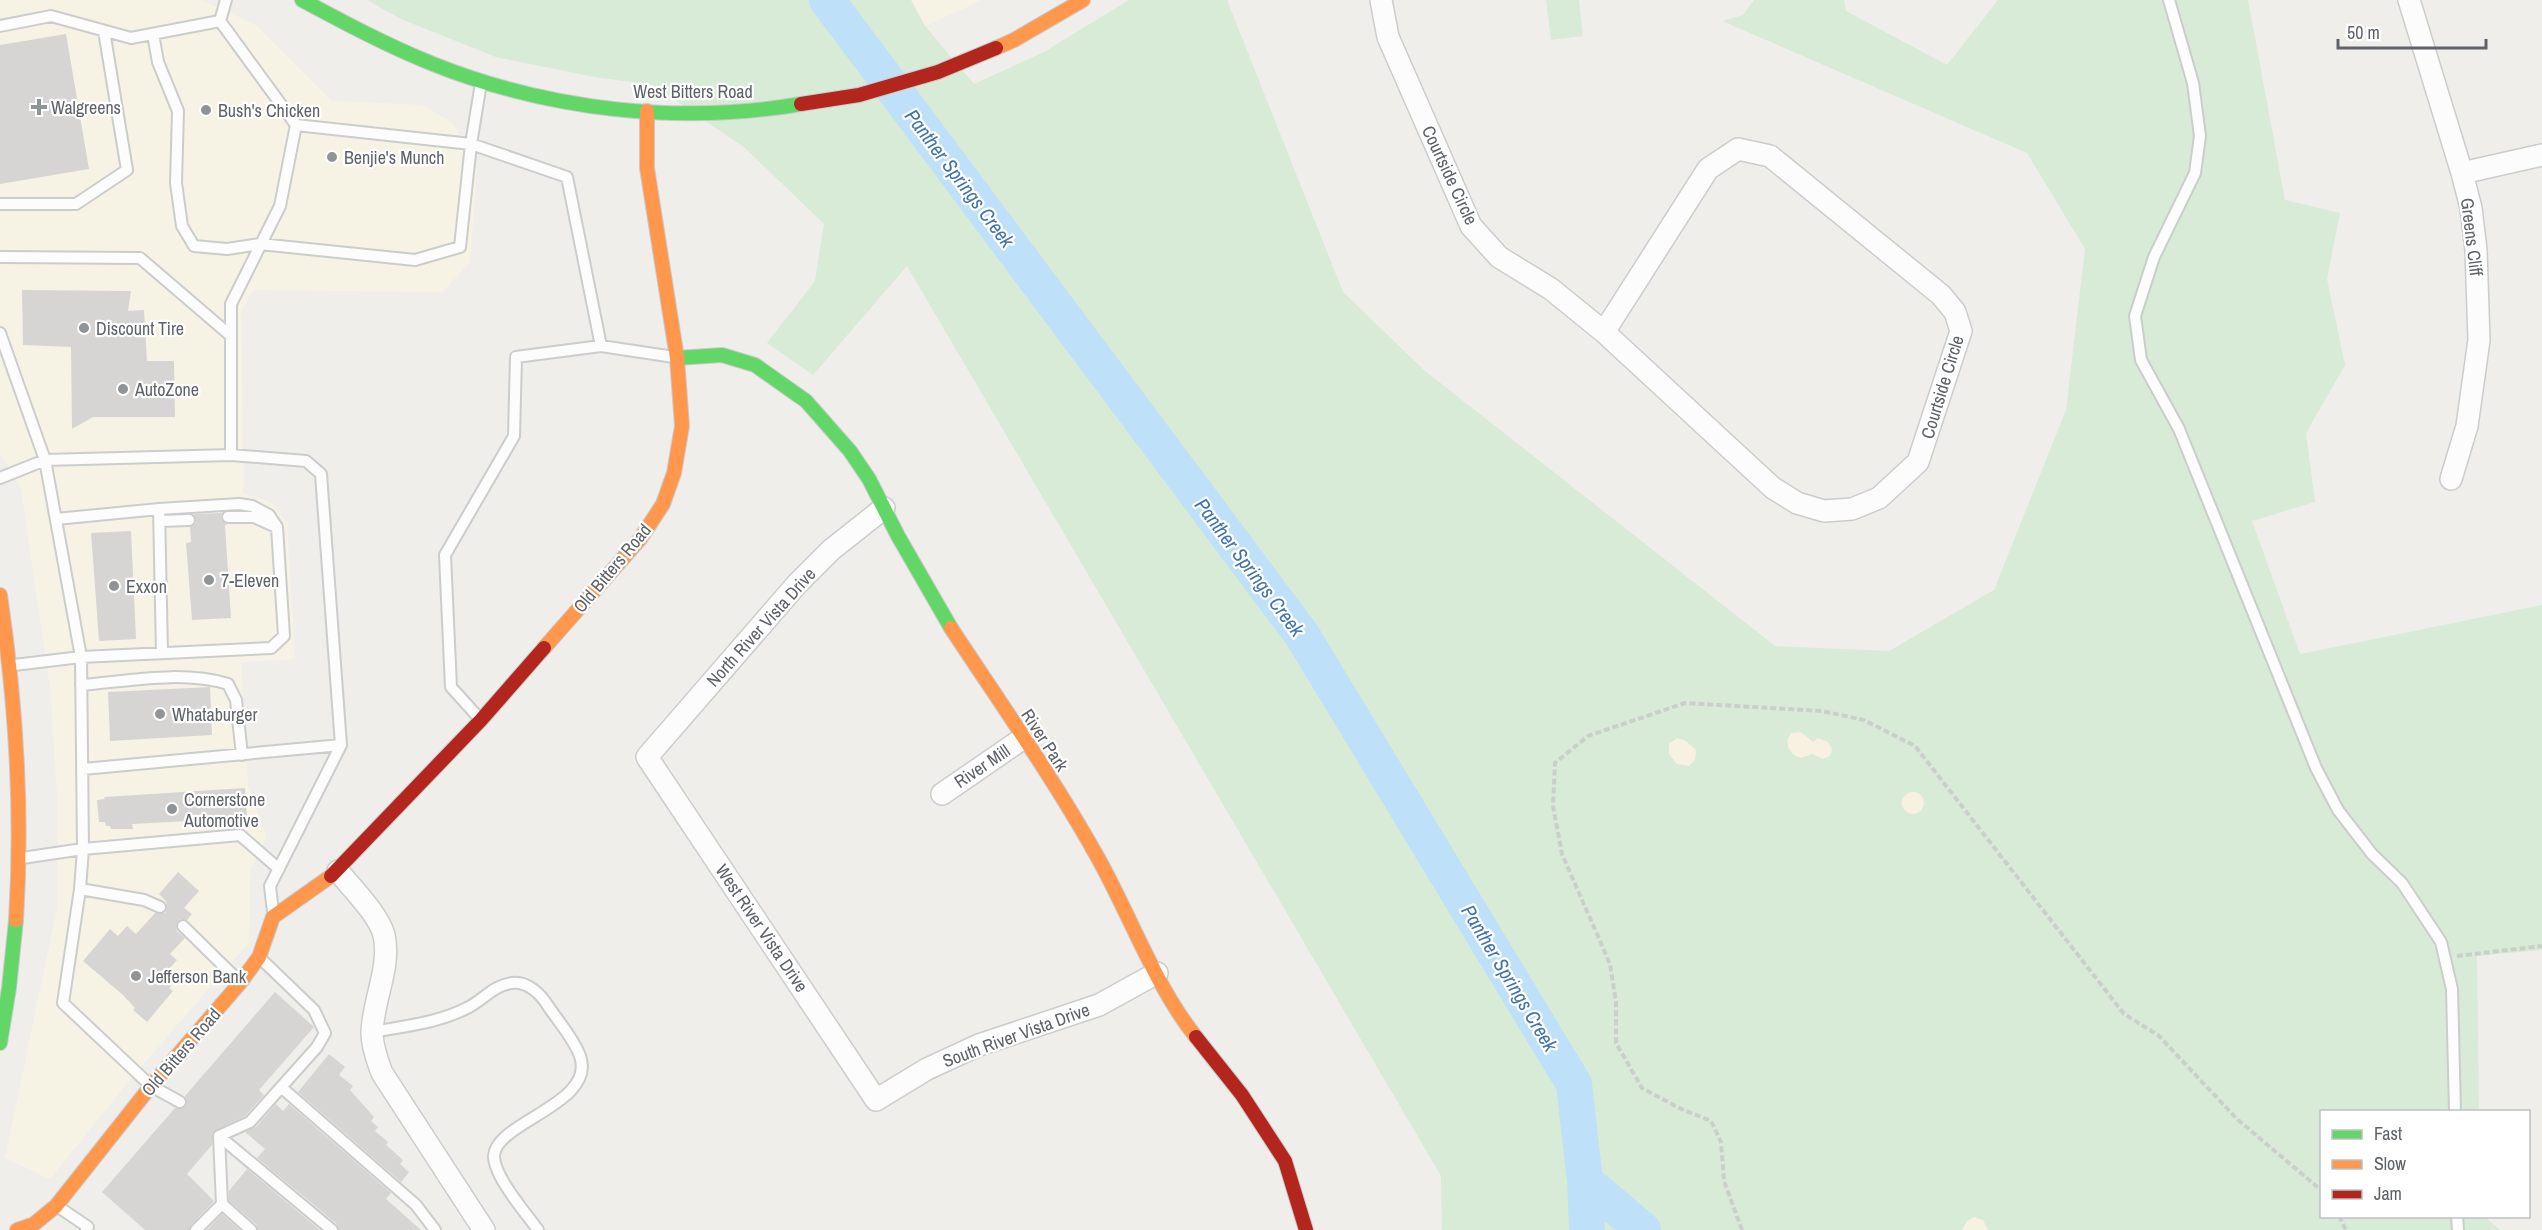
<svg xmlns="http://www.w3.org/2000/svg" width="2542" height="1230" font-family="'Archivo Narrow',sans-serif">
<rect width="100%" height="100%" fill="#efeeea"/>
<path fill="#f7f3e4" d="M0 0H201L256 25 332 101 423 105 453 123 477 169 470 262 442 292 253 290 241 311 243 493 272 503 287 524 295 659 241 662 248 786 266 837 250 871 249 942 128 1082 50 1179 5 1158 57 909V797L51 694 21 489 0 453Z
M911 0H982L925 26Z"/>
<path fill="#d8ebd6" d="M367 0H911L925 26 974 84 1044 52 1129 0H1227L1343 292 1425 371 1775 646 1889 651 1994 590 2066 410 2085 249 2027 153 1722 21 1743 15 1754 0H1844L1846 11 1947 65 1998 0H2248L2285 200 2340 213 2327 279 2345 365 2306 433 2315 502 2252 521 2300 654 2542 605V950L2477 956 2479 1111 2322 1112V1216L2485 1217 2500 1230H1442L1441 1176 907 266 813 375 767 343 815 281 824 224 745 148 653 85 594 77 496 57 401 19Z
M1546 0H1579L1583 36 1551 40Z"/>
<path fill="#f6f1e1" d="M1801 732 1813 742 1818 738 1828 742 1832 749 1830 756 1823 759 1812 754 1801 758C1790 755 1783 744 1791 733Z
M1677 738 1686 741 1696 750 1695 760 1689 766 1677 764 1669 754V744Z
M1902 803a11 11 0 1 1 22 0a11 11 0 1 1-22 0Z
M1974 1217 1983 1220 1988 1230H1962L1967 1221Z"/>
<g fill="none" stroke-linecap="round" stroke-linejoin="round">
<path stroke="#bfe0f9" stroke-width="36" d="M827 0 1302 635 1574 1084 1585 1181 1587 1230
M1585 1181 1643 1230"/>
</g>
<path fill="#d6d5d3" d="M66 34 89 169 0 184V45Z
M22 290 131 291 128 311 144 310 147 361H174L175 417H93L72 429 71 347 23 345Z
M222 513 221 520 228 525H225L231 618 192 620 186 543 191 542 190 527 196 523 194 514Z
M131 531 136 639 99 641 91 533Z
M210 687 212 735 110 741 108 692Z
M245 788 247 818 132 824 133 829H111L110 826H106L105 822H99L97 800 105 799 104 797Z
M178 872 199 891 184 908 192 914 187 920 180 919 176 925 177 931 185 938 170 954 177 960 170 968 175 973 170 979 174 982 169 988 173 991 147 1022 133 1010 135 1008 123 995 83 961 110 929 118 936 127 926 136 934 155 913H165L167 907 166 901 159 894Z
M275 992 314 1027 259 1090 264 1095 245 1116 214 1131 212 1145 187 1174 214 1201 191 1225 189 1230H145L102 1192 175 1108 181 1109 186 1106 187 1101 185 1096Z
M329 1054 345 1067 339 1075 353 1086 350 1090 374 1117 371 1121 378 1127 375 1131 388 1142 386 1145 403 1160 400 1164 409 1172 401 1182 298 1092Z
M276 1104 283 1111 289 1104 391 1193 386 1199 421 1230H339L337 1224 257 1158 265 1149 245 1132 256 1127Z
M247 1169 320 1230H258L256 1224 229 1201V1191Z
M222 1214 240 1230H207Z"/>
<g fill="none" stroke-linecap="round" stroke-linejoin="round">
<defs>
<path id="lane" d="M2169 0 2193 83 2200 136 2195 173 2154 257 2135 316 2141 360 2179 429 2316 768 2338 810 2372 854 2402 883 2441 942 2452 989 2455 1112
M220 21 296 125 471 144 481 83
M0 26 51 16 131 38 220 21 226 0
M153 34 158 62 178 111 176 183 182 226 194 246 227 249 260 244 415 260 460 247 471 144 567 177 601 346 674 357
M0 204H76L127 170 104 31
M0 257 140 258 231 336
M0 333 45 460 81 657 83 849 80 889 63 1003 151 1086 180 1102
M231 455V304L280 206 296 125
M0 478 45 460 231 455 306 461 321 474 341 745 270 886 273 912
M159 509 162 653
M228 517H254L276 527
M160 521 189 520
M14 665 81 657 271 648 284 636 277 527 269 515 252 506 239 504 159 509 56 519
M81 685C129 681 182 670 228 684L236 700 242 755
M479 718 451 687 445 555 514 436 516 357 601 346
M83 769 341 745
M22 858 83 849 240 835 279 869
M80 889 144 900 160 907
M183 926 240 982
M372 1032C405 1026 439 1023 469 1007 484 999 494 985 512 983 527 981 541 994 548 1006 558 1021 574 1039 580 1056 597 1104 495 1122 494 1156 494 1177 526 1213 538 1230
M281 1087 416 1205 435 1230
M219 1136 332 1230
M222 1204 251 1230
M57 1206 88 1227 86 1230
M2457 1216 2458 1230
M196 1230 222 1204 219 1136 250 1122 317 1047 325 1033 314 1010 259 957"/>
<path id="street" d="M1381 0 1388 37 1471 226 1499 257 1551 289 1604 332
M2409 0 2462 173 2471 208 2476 250 2479 340 2467 426 2451 479
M1738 149 1770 156 1941 295 1955 312 1961 331 1918 462 1879 498 1852 509 1824 511 1797 503 1773 488 1604 332 1708 169Z
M2462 173 2542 155
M884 508 831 550 797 584 647 757 876 1100 927 1069 979 1045 1099 1005 1157 973
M942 794 1022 739
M338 871C351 887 379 915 384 935 391 967 373 1000 372 1032 372 1046 377 1060 382 1073L484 1230"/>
<path id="fast" d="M302 0C345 23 388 46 433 64 548 110 680 125 801 104
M677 358 722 355 755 365 806 401 850 451 869 479 898 536 951 628
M0 1043 9 988 16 920"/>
<path id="slow" d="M996 48 1014 40 1083 0
M0 595C16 703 23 810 16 920
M951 628C1001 704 1054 779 1098 858 1130 915 1155 986 1196 1037
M544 648 640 539 663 504 674 473 682 426 677 358 647 168V111
M17 1230 34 1224 56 1206 151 1086 240 983 259 957 273 917 331 876"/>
<path id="jam" d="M801 104 859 95 938 72 996 48
M331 876 481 720 544 648
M1196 1037 1242 1095 1285 1161 1306 1230"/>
</defs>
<use href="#lane" stroke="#cbcccc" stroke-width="14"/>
<use href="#street" stroke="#cbcccc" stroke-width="24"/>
<use href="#fast" stroke="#cacacb" stroke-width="16"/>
<use href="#slow" stroke="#cacacb" stroke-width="16"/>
<use href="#jam" stroke="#cacacb" stroke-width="16"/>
<path stroke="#cacfcc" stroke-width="4" stroke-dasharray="6 3" stroke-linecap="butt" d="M2457 956 2542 946
M2339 1216 2346 1230
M1742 1230 1724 1181 1721 1142 1711 1121 1679 1108 1642 1088 1616 1043V1002L1610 964 1562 854 1553 806 1555 763 1588 736 1685 703 1822 711 1864 720 1915 746 2124 1014 2158 1035 2237 1119 2322 1191"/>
<use href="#lane" stroke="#fdfcfc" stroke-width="10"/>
<use href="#street" stroke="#fdfcfc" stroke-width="21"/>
<use href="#fast" stroke="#63d668" stroke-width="14"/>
<use href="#slow" stroke="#ff974d" stroke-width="14"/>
<use href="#jam" stroke="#b3261e" stroke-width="14"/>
</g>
<g fill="#919496" stroke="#fff" stroke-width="2">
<path d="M36 98h6v6h6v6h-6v6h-6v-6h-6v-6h6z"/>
<circle cx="206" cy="110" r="6"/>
<circle cx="332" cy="157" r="6"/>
<circle cx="84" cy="328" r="6"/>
<circle cx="123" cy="389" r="6"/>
<circle cx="209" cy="580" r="6"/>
<circle cx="114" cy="586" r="6"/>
<circle cx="160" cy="714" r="6"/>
<circle cx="172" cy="809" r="6"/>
<circle cx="136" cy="976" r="6"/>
</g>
<g text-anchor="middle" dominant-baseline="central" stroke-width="4.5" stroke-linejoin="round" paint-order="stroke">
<g font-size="18" fill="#5f6368" stroke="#fff">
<text x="693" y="91">West Bitters Road</text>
<text transform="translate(1450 175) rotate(65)">Courtside Circle</text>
<text transform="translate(2472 237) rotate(83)">Greens Cliff</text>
<text transform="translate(1942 387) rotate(-73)">Courtside Circle</text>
<text transform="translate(612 568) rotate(-50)">Old Bitters Road</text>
<text transform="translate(761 627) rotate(-48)">North River Vista Drive</text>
<text transform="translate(1045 740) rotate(57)">River Park</text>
<text transform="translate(982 766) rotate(-34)">River Mill</text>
<text transform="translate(762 928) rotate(56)">West River Vista Drive</text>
<text transform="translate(1016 1035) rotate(-20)">South River Vista Drive</text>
<text transform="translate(181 1052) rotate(-49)">Old Bitters Road</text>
</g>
<g font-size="18" fill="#5f6368" stroke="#fff" text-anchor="start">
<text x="51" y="107">Walgreens</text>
<text x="218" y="110">Bush's Chicken</text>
<text x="344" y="157">Benjie's Munch</text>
<text x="96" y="328">Discount Tire</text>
<text x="135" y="389">AutoZone</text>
<text x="221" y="580">7-Eleven</text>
<text x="126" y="586">Exxon</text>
<text x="172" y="714">Whataburger</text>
<text x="184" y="799">Cornerstone<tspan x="184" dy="21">Automotive</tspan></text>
<text x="148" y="976">Jefferson Bank</text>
</g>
<g font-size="20" font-style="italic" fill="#4174aa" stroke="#fff">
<text transform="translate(960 178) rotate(53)">Panther Springs Creek</text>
<text transform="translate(1250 567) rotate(53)">Panther Springs Creek</text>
<text transform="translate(1510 978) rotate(59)">Panther Springs Creek</text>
</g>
</g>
<rect x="2320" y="1110" width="210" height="108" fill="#ffffff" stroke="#bfc1c3" stroke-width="1.5"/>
<rect x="2332" y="1130" width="30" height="9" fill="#63d668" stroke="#bfc1c3" stroke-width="1.5"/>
<text x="2374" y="1140" font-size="18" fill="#5f6368">Fast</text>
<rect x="2332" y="1160" width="30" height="9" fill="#ff974d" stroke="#bfc1c3" stroke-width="1.5"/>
<text x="2374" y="1170" font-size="18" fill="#5f6368">Slow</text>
<rect x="2332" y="1190" width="30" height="9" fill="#b3261e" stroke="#bfc1c3" stroke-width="1.5"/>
<text x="2374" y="1200" font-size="18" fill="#5f6368">Jam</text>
<path d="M2338 39v9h148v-9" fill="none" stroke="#5f6368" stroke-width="3"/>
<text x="2347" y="39" font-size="18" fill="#5f6368" stroke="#ffffff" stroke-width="4.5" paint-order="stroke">50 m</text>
</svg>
